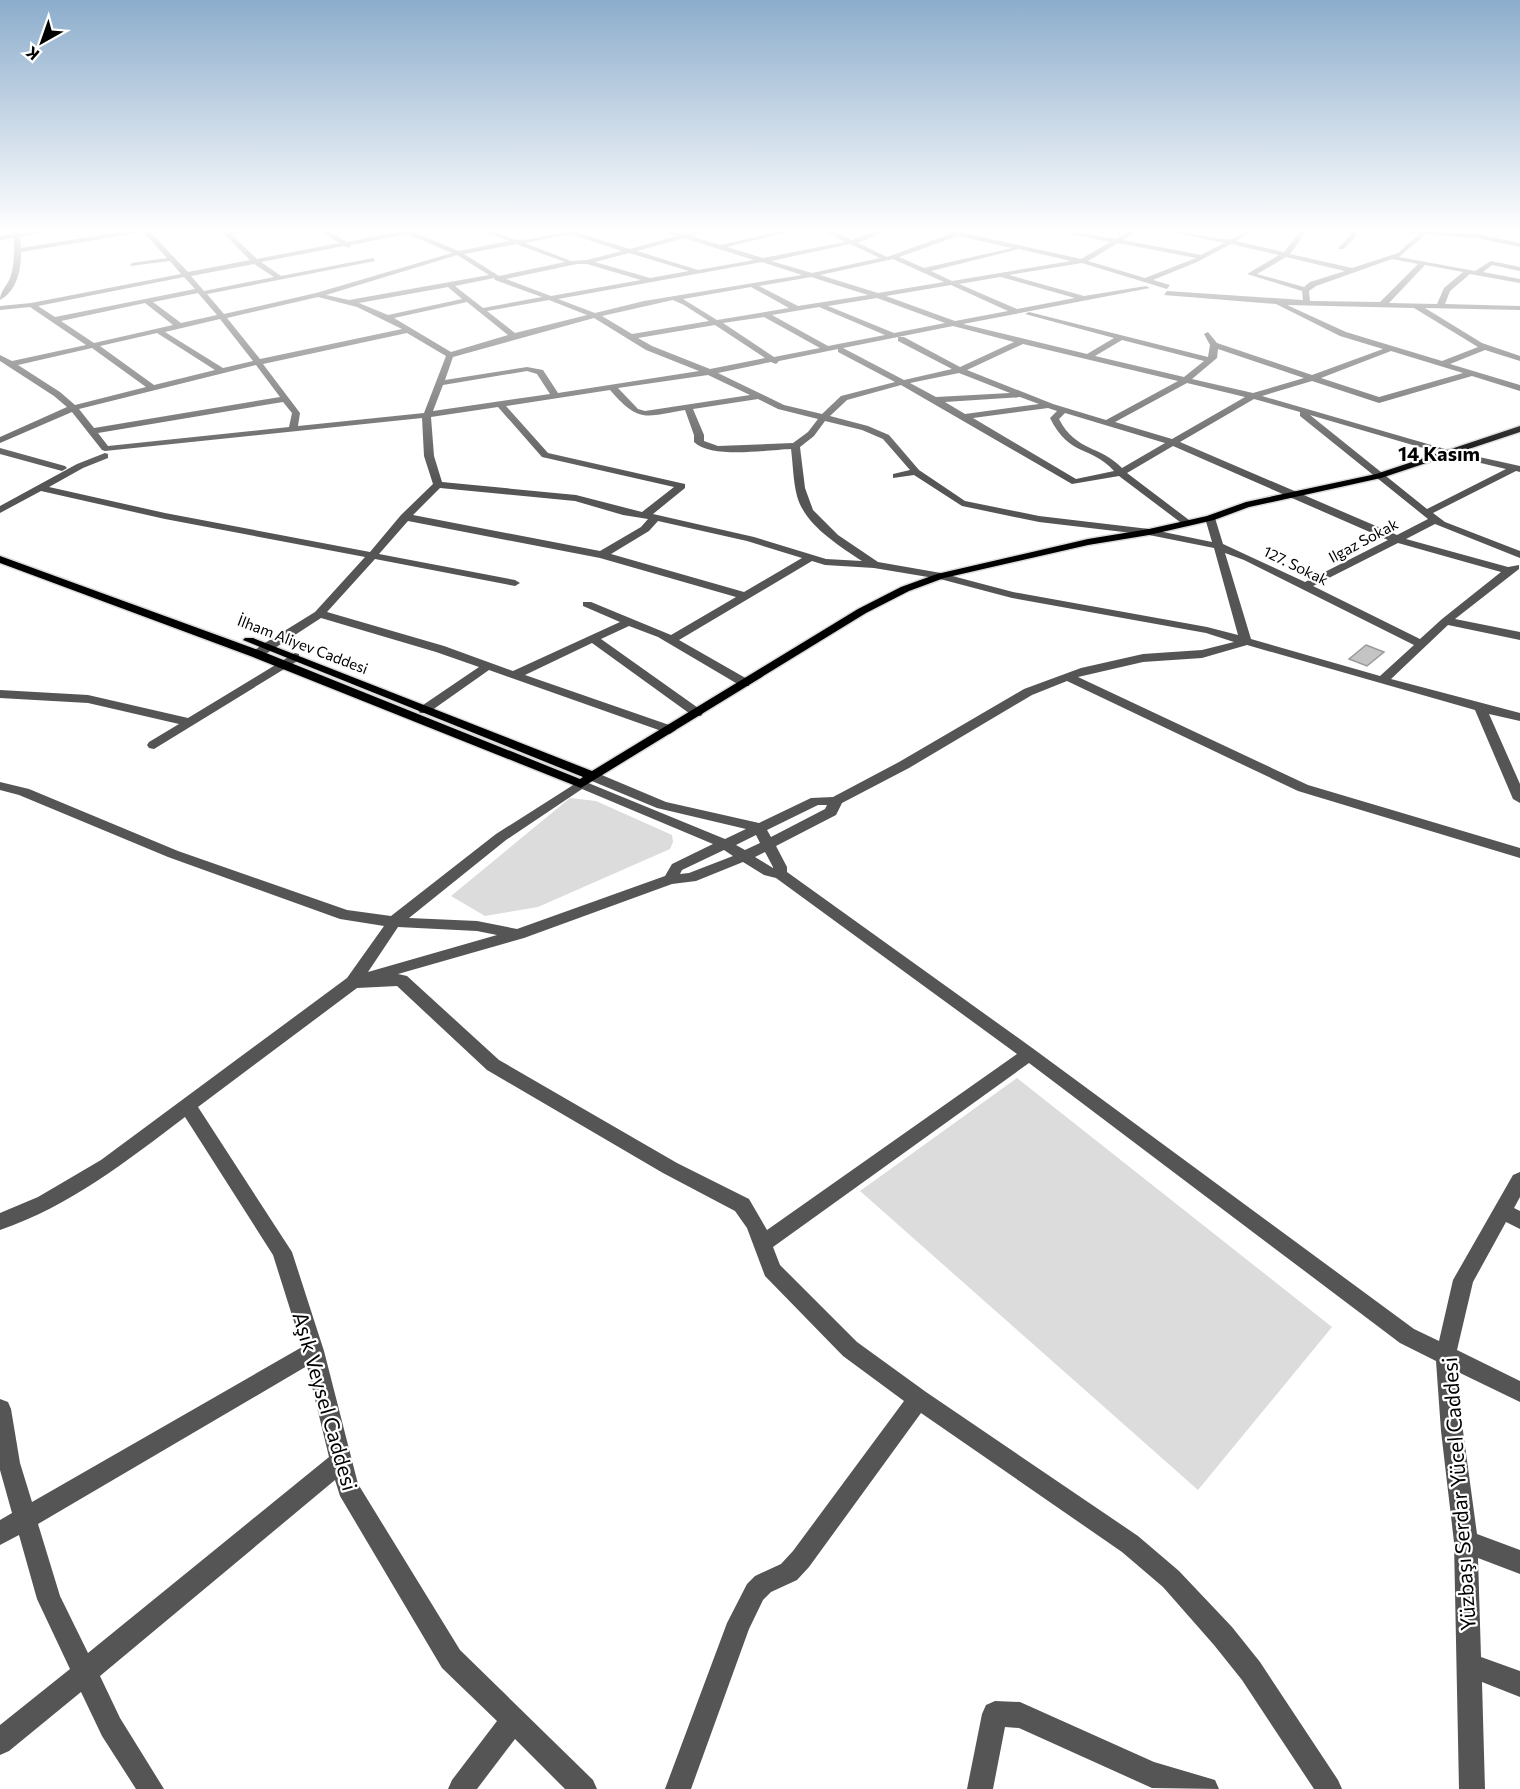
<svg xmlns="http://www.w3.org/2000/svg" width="1520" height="1789" font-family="Commissioner,sans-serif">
<rect width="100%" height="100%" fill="#fff"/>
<path fill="#dcdcdc" d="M570 798 596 801 672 835 673 842 670 849 538 907 485 916 451 896Z
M1017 1078 1332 1327 1198 1490 860 1191Z"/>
<path fill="#c4c4c4" stroke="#999" stroke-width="1.5" d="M1366 645 1384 652 1367 666 1349 659Z"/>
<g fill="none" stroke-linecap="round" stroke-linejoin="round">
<defs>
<path id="major" d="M1520 426V432L1381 478 1249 507 1214 520 1149 535 1088 545 944 578 909 591 866 613 581 788 253 657 0 563V556L261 651 580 779 583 777 243 640 245 638H253L592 771 858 609 901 587 937 574 1088 539 1149 529 1207 516 1246 502 1376 474Z"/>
</defs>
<use href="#major" stroke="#dbdbdb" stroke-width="3"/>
<path fill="#555" fill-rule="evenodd" d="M46 229H61L20 237 21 248 139 229H154L149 231 188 272 250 260 219 229H226L229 232 263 229 232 235 257 259 339 243 317 229H325L347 242 400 231 397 229H406L459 251 509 241 479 229C493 229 506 240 520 240 543 239 566 229 590 229L578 233 630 249 677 236 657 229C667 229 677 235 686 234 696 233 705 229 715 229L691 236 720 245 790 229H801L727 247 763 258 845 242 820 229H828L852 240 882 229H890L858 243 887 257 950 234 932 229 957 232 974 229 965 233 1081 259 1110 242 1072 234V232L1116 239 1132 229H1140L1123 240 1201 255 1224 243 1159 229C1175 229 1220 241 1230 239 1240 237 1245 229 1256 229L1236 241 1284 252 1302 229H1308L1290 254 1352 268 1398 253 1419 234 1376 229H1431L1430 231 1477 234 1520 243V247L1477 238 1426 234 1399 257 1475 271 1491 261 1520 267V271L1492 265 1483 272 1520 279V283L1470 274 1450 291 1445 304 1520 306V310L1425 308 1482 343 1520 356V361L1485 350 1450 364 1520 385V391L1472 376 1379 403 1312 381 1262 396 1452 451 1520 466V472L1516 471 1433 513 1445 522 1520 551V558L1435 524 1406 539 1508 567 1519 565V569L1455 619 1520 632V640L1448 625 1391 679 1520 713V721L1489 714 1520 784V803L1513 799 1475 710 1247 645 1202 658 1143 662 1078 677 1308 785 1520 848V858L1298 791 1067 681 1032 695 909 768 842 803 836 815 776 846 787 867V872L1035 1050 1414 1329 1439 1341 1453 1280 1513 1175 1520 1172V1197L1514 1208 1520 1211V1229L1506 1222 1473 1282 1457 1350 1520 1381V1402L1458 1372 1463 1431 1477 1534 1520 1550V1574L1478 1558 1481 1657 1520 1671V1697L1482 1682 1485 1789H1459L1454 1542 1441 1431 1436 1361 1400 1343 1029 1063 773 1247 780 1265 857 1342 926 1392 1138 1536 1179 1571 1232 1627 1260 1662 1338 1780 1342 1789H1314L1242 1680 1214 1645 1163 1587 1122 1552 921 1413 809 1567 797 1580 771 1592 763 1600 749 1629 691 1789H665L727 1623 747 1584 755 1576 781 1564 793 1551 904 1401 843 1356 765 1276 747 1228 735 1211 663 1173 487 1070 397 986 357 988 198 1107 292 1252 324 1351 358 1484 460 1650 593 1780 597 1789H565L515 1739 477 1789H448L452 1780 497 1721 442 1668 340 1496 335 1480 100 1676 120 1718 164 1789H136L102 1736 81 1692 9 1751 0 1755V1725L70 1669 37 1599 19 1535 0 1545V1520L12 1513 0 1470V1399L8 1402 11 1409 20 1463 32 1502 302 1347 273 1255 185 1117C127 1161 70 1206 0 1230V1213L38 1197 101 1160 347 978 384 926 340 919 168 857 19 795 0 790V782L29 789 178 851 347 910 391 916 496 834 581 780 725 839 746 829 657 808 587 779 585 776 587 773H597L666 802 759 823 811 798 833 797 899 762 1024 689 1081 668 1143 654 1202 650 1234 642 1206 633 1012 598 940 579 874 568 825 565 812 561 679 640 749 680V686H741L658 637 629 626 601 639 701 710 703 713 701 716H693L592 643 525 675 675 727 676 730 670 734 489 670 428 713H420L418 710 420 707 479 667 436 652 321 618 261 657H253L251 654 260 646 315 612 365 557 165 519 41 491 0 513V506L77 464 105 453 108 454V458L83 468 49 487 165 513 370 552 401 515 433 484 424 456 422 418 105 451 102 450 72 412 0 443V437L67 407 54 396 0 361V355L12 361 86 345 30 307 0 310V306L31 303 181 274 170 261 130 266 132 263 167 258 143 232 21 252C21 270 17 291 0 300 0 291 7 286 10 278 15 265 14 251 14 238L0 240V236L14 234 17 231 20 233ZM407 234 452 253 316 293 224 314 207 294 375 261 373 258 281 276 261 262 344 246 349 248 351 245ZM570 234 622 251 587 260 571 261 525 243ZM958 236 1012 248 924 268 899 257ZM684 238 754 260 698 270 637 251ZM1118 243 1196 258 1145 278 1088 261ZM516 244 565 262 499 276 464 254ZM850 244 880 258 812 273 771 261ZM1231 244 1279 255 1247 274 1302 291 1303 300 1167 291 1164 295 1276 304 1340 336 1383 349 1312 375 1217 343 1208 332 1204 334 1210 345 1208 357 1029 312 1025 314 1114 338 1087 354 963 324 1150 288 1146 286 1084 296 1009 275 1082 263 1167 289 1170 285 1153 280 1197 262ZM1019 249 1071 261 952 281 931 271ZM629 253 689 271 650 278 595 262ZM457 255 489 275 349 300 326 295ZM1286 257 1345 271 1310 282 1304 287 1257 274ZM893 259 944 282 878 293 820 275ZM1392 259 1418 264 1380 302 1310 301 1309 291 1316 286ZM762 262 802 275 644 301 595 313 558 299ZM254 264 274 277 204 291 191 276ZM577 264H587L641 280 551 296 506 279ZM1425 265 1463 272 1444 288 1437 304 1389 303ZM184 277 195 289 55 317 38 306ZM811 277 868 295 798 306 759 286ZM1000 277H1001L1075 298 1017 309 959 284ZM494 278 495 280 542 297 483 308 455 286ZM951 285 1008 311 955 321 886 296ZM448 287 462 299 388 315 359 303ZM751 287 789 308 717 320 683 299ZM198 293 217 315 181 323 153 302ZM318 297 357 307 402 329 260 359 227 318ZM877 298 945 323 894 333 828 306ZM549 300 587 315 515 333 487 311ZM673 300 684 305 709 321 632 334 602 316ZM467 302 508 335 451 352 394 318ZM145 303 173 325 94 343 61 321ZM1287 305 1414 308 1478 347 1442 361 1346 332ZM819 307 885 335 828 346 772 315ZM764 317 820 348 774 357 723 323ZM594 318 646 350 699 371 558 393 543 370 527 367 445 380 453 357ZM220 319 253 361 223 368 165 332ZM715 325 765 358 710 369 652 346 638 338ZM953 326 1014 342 960 367 904 337H898V341L952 369 904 380 843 348ZM157 333 215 370 154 385 100 346ZM407 333 446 356 424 413 298 426 300 413 263 364ZM1122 340 1204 361 1184 377 1095 356ZM1023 344 1178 381 1106 420 1053 404 967 370ZM92 348 146 387 75 405 60 392 18 365ZM838 349V352L895 382 841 396 822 414 784 405 718 373 771 362 776 364 779 361ZM1218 349 1304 378 1253 393 1192 379 1217 358ZM1391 351 1463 373 1379 397 1321 378ZM256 365 280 397 94 428 79 409ZM527 371 537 374 550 394 433 411 443 385ZM959 373 1010 393 936 397 910 383ZM708 375 750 395 645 411 638 409 618 388ZM1187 383 1245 397 1172 439 1115 422ZM901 385 1072 484 1119 476 1184 525 1193 523 1127 473 1173 446 1388 540 1305 582 1223 544 1215 518 1210 515 1205 518 1212 542 1149 529 1039 516 965 501 919 470 889 435 868 426 830 416 847 400ZM610 390C639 423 644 417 685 410L694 435V442C711 459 767 450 791 449 793 464 793 480 797 496 805 525 838 545 862 561L826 559 754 537 653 514 685 488V484L548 453 506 406ZM1020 397 1039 404 965 414 945 402ZM758 399 778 409 818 419 808 432 793 443 718 446 704 441V435L693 409ZM1254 399 1300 412V416L1428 519 1397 535 1180 442ZM283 402 292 413 289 427 108 446 98 433ZM498 407 542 457 674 487 642 512 576 495 442 482 434 456 431 417ZM1048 408 1057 411 1050 418C1070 458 1091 445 1114 471L1076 479 973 418ZM1065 413 1165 443 1122 468C1100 445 1076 452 1059 419ZM1310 415 1447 455 1506 469 1427 509ZM825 421 862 430 883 439 910 470 893 474V478L914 475 962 506 1039 522 1149 535 1214 548 1238 635 1207 627 1013 592 941 573 878 562 838 535 813 510 805 488 800 447 814 436ZM440 488 575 501 623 515 648 519 641 527 600 551 413 515ZM408 521 600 558 736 597 671 635 591 602H583V606L620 622 513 671 444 646 327 612 375 559 515 586 520 583 515 580 379 554ZM658 521 747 541 802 558 744 592 611 554 649 531ZM1398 543 1501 572 1442 619 1420 639 1313 586ZM1225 553 1244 560 1414 645 1380 676 1251 639ZM582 789 713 844 672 864 665 876 517 929 477 921 409 918 506 840ZM818 805H827L825 809 771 837 767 830ZM756 835 760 843 745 850 736 845ZM724 850 733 856 689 873 680 874 682 870ZM765 852 773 867V868L755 857ZM743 862 764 875 776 878 1017 1054 767 1230 749 1199 677 1163 499 1060 407 976 398 974 524 938 672 884 696 881ZM398 927 477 931 497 935 368 972ZM307 1366 329 1457 88 1653 60 1596 38 1524Z
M1350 229H1356V237L1343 249H1339V247L1350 236Z
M0 448 65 466 67 468 62 471 0 454Z
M295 653 299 654V660L154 749 149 748 147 745 149 742 179 724 88 703 0 698V690L88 695 188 718Z
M995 1701 1020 1702 1154 1762 1215 1780 1219 1789 1152 1788 1019 1728 1005 1727 993 1789H967L982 1714 986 1705Z"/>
<use href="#major" fill="#000" fill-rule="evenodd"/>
</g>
<linearGradient id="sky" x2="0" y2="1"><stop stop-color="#8cadcc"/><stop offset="0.48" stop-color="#fff"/><stop offset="1" stop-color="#fff" stop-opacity="0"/></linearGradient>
<rect width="1520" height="479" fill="url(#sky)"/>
<g text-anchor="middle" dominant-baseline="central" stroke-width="4.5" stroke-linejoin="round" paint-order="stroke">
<g font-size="15" fill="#000" stroke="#fff">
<text transform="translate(1363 540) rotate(-28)">Ilgaz Sokak</text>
<text transform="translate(1296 565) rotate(26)">127. Sokak</text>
<text transform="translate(303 644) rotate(21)">İlham Aliyev Caddesi</text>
</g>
<g font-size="20" font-weight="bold" fill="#000" stroke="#fff">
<text x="1439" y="453">14 Kasım</text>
</g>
<g font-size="21" fill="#000" stroke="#fff">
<text transform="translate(326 1401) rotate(74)">Aşık Veysel Caddesi</text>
<text transform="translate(1458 1494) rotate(-94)">Yüzbaşı Serdar Yücel Caddesi</text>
</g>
</g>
<g transform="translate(42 42) rotate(220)" stroke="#ffffff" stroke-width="4.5" paint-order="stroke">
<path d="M0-4.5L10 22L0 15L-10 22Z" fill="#000000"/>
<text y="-9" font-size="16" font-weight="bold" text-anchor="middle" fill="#000000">K</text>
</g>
</svg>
